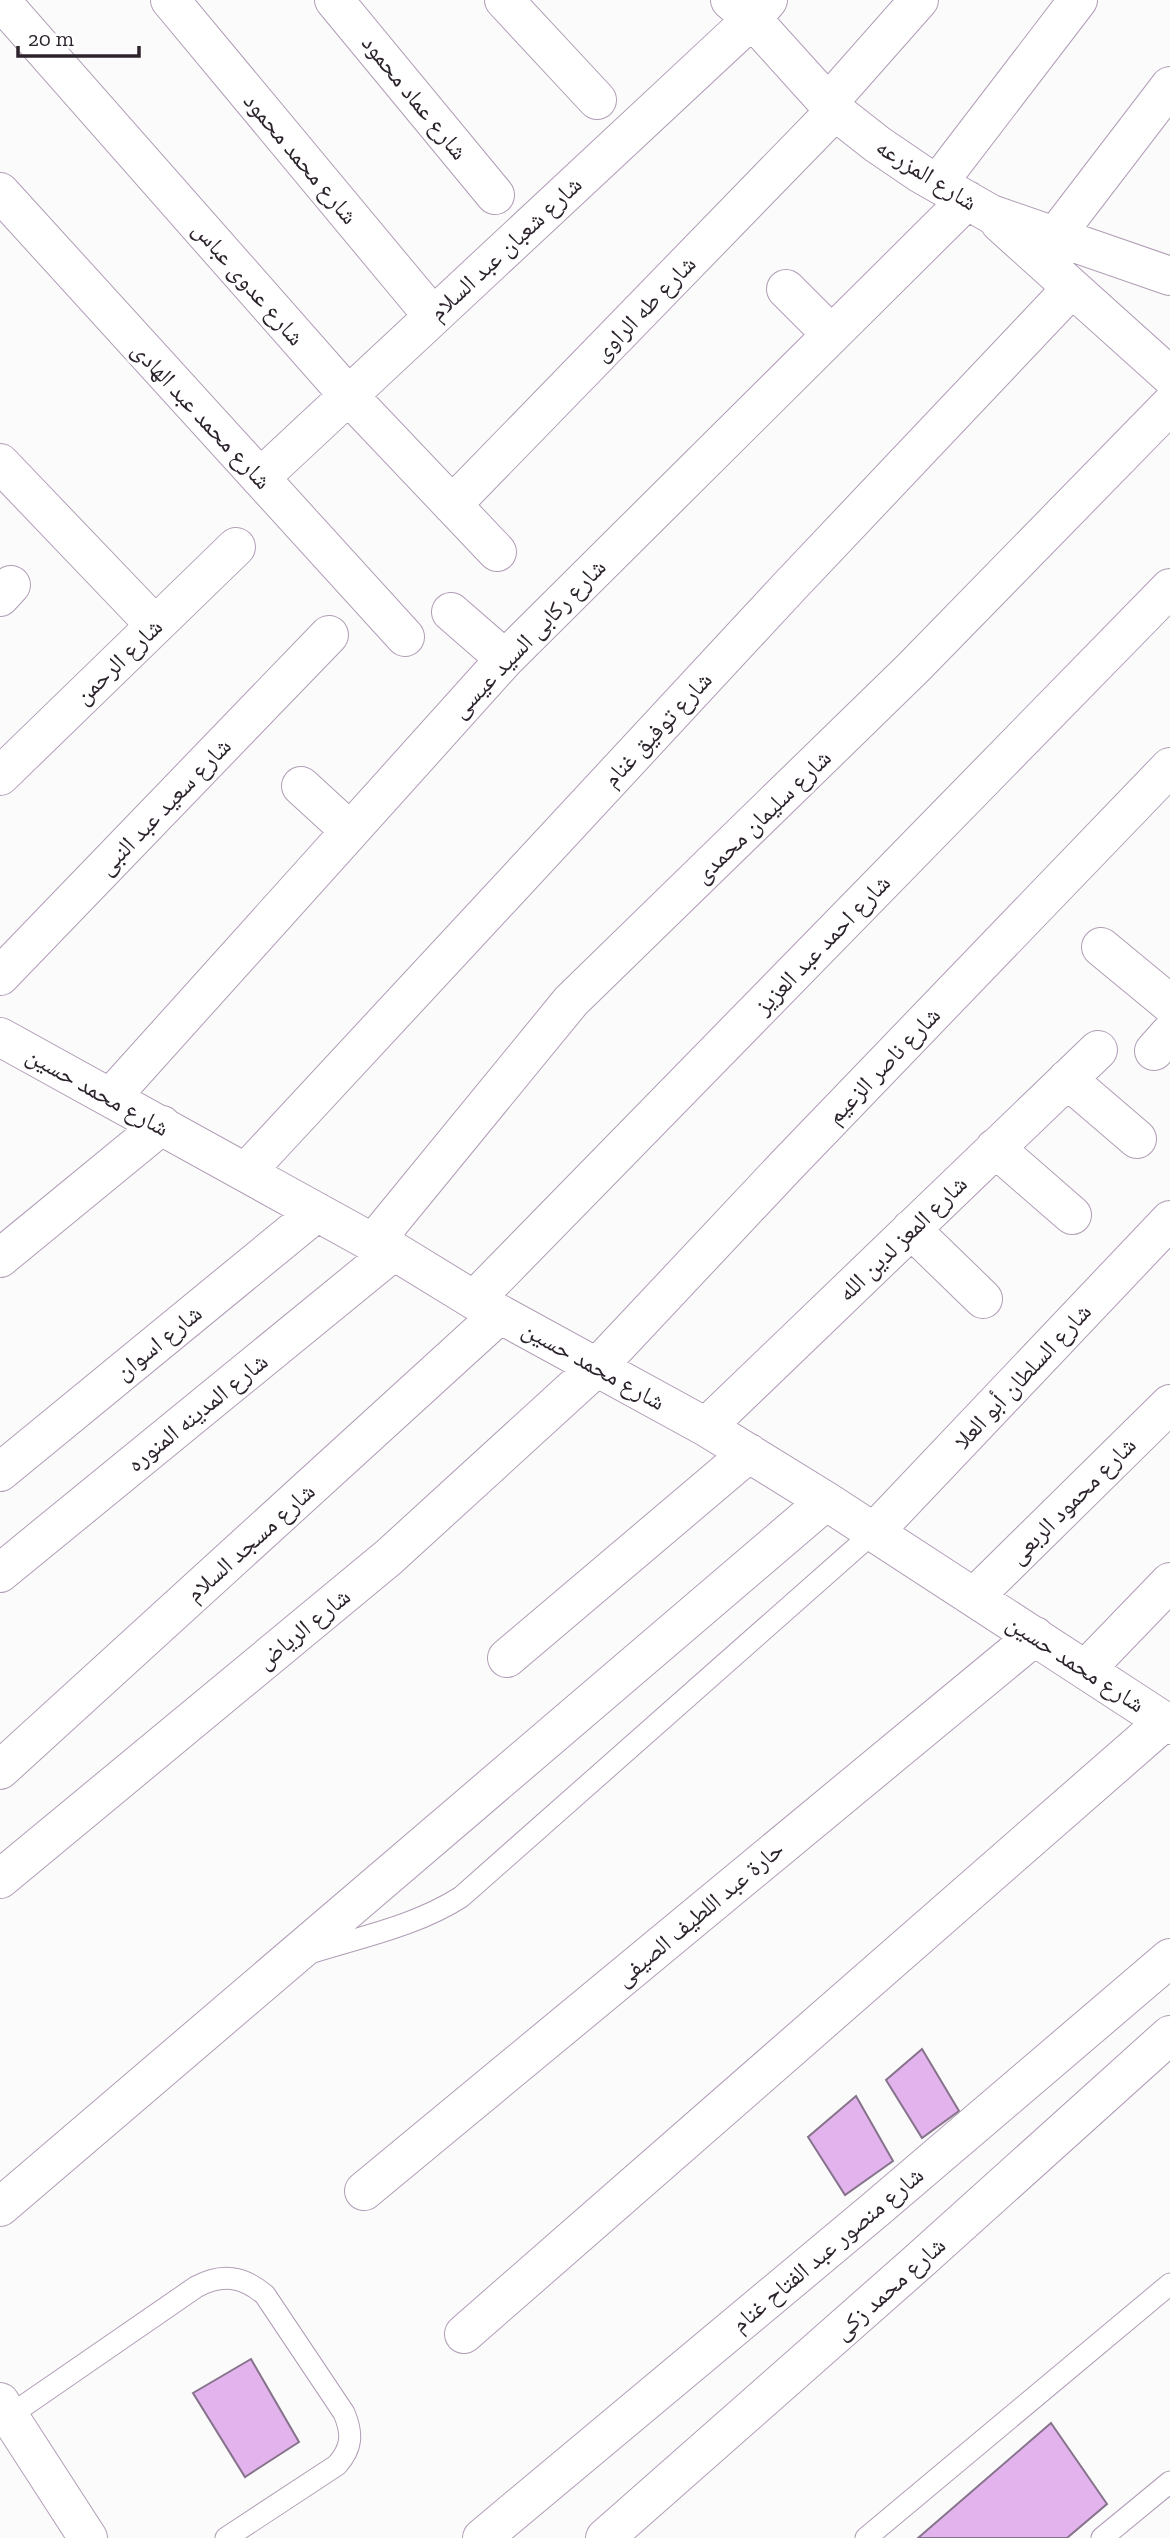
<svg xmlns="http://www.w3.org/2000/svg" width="1170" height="2538" font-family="'Zilla Slab','Noto Naskh Arabic',serif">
<rect width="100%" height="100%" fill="#fbfbfb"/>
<path fill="#e2b3ed" stroke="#86738b" stroke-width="2" d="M922 2049 959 2111 922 2138 886 2080Z
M856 2096 893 2161 845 2195 808 2137Z
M251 2359 299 2442 245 2477 193 2393Z
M1051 2423 1107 2504 1067 2538H918Z"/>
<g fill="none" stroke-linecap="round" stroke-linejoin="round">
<defs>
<path id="service" d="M310 1953C360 1937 416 1926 461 1897L874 1532
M9 2416 196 2287C222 2273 243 2276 265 2295L344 2413C353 2434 352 2448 337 2465L226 2538
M866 2538 1170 2284
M1102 2538 1170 2482"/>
<path id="minor" d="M170 0 432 315
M334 0 495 195
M504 0 597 100
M730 0 752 19 835 111 877 144 921 174 991 214 1170 276
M7 8 348 395 497 552
M828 103 919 0
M938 183 1078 0
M0 192 405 637
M1000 223 1170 376
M1056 235 1170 86
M786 289 831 334
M0 463 155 625
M260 478 752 19 768 0
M452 505 835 111
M0 597 11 585
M451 612 505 659
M0 776 236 547
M301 786 349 830
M1101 947 1170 1004
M0 976 329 635
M0 1037 373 1243 394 1251 474 1300 706 1427 826 1501 1170 1725
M1154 1051 1170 1033
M1067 1079 1137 1139
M111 1097 505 659 967 200
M995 1148 1072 1215
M246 1172 789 587 1072 288
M911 1229 983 1299
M373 1243 571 1001 913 668 1170 405
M0 1258 162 1125
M474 1300 1170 588
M706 1427 1098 1050
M0 1472 317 1212
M874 1532 1170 1220
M0 1573 394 1251
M974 1597 1170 1404
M507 1658 749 1453
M1086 1669 1170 1582
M0 1770 500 1314
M0 1879 389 1557 598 1366 785 1167 1170 767
M364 2191 1035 1636
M0 2207 826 1501
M464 2334 1165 1721
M482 2538 876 2209 1170 1958
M605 2538 918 2262 1170 2035"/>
<path id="tertiary" d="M0 2402 88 2538"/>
</defs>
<use href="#service" stroke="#b19db6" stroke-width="23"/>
<use href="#minor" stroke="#b19db6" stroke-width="40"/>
<use href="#tertiary" stroke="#b19db6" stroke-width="40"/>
<use href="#service" stroke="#fff" stroke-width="21"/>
<use href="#minor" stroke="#fff" stroke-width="38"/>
<use href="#tertiary" stroke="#fff" stroke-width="38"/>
</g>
<g text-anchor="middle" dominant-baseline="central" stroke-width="6" stroke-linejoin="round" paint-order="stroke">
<g font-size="24" fill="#2c232d" stroke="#fff">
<text transform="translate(415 97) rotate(51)">شارع عماد محمود</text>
<text transform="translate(301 158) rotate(50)">شارع محمد محمود</text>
<text transform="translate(927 174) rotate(32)">شارع المزرعه</text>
<text transform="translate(505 248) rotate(-43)">شارع شعبان عبد السلام</text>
<text transform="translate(249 283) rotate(49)">شارع عدوى عباس</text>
<text transform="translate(644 308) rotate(-46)">شارع طه الراوى</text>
<text transform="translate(202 415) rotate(47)">شارع محمد عبد الهادى</text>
<text transform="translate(528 638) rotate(-46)">شارع ركابى السيد عيسى</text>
<text transform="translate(118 661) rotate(-44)">شارع الرحمن</text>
<text transform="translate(657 729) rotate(-47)">شارع توفيق غنام</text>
<text transform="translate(164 806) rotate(-46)">شارع سعيد عبد النبى</text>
<text transform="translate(762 816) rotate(-44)">شارع سليمان محمدى</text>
<text transform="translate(822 944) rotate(-46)">شارع احمد عبد العزيز</text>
<text transform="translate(883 1065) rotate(-46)">شارع ناصر الزعيم</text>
<text transform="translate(98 1091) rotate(29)">شارع محمد حسين</text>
<text transform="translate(902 1238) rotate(-44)">شارع المعز لدين الله</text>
<text transform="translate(158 1342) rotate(-39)">شارع اسوان</text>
<text transform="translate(594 1365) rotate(29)">شارع محمد حسين</text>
<text transform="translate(1022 1376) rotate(-47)">شارع السلطان أبو العلا</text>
<text transform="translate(197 1412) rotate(-39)">شارع المدينه المنوره</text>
<text transform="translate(1072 1500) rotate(-45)">شارع محمود الربعى</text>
<text transform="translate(250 1542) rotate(-42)">شارع مسجد السلام</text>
<text transform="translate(303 1628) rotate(-39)">شارع الرياض</text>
<text transform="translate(1076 1663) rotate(33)">شارع محمد حسين</text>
<text transform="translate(699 1913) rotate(-40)">حارة عبد اللطيف الصيفى</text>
<text transform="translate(827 2249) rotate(-40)">شارع منصور عبد الفتاح غنام</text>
<text transform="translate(889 2288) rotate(-42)">شارع محمد زكى</text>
</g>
</g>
<path d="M18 46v10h121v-10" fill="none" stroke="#2c232d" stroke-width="3.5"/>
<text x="28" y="46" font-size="21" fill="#2c232d" stroke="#ffffff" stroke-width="5" paint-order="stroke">20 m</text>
</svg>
